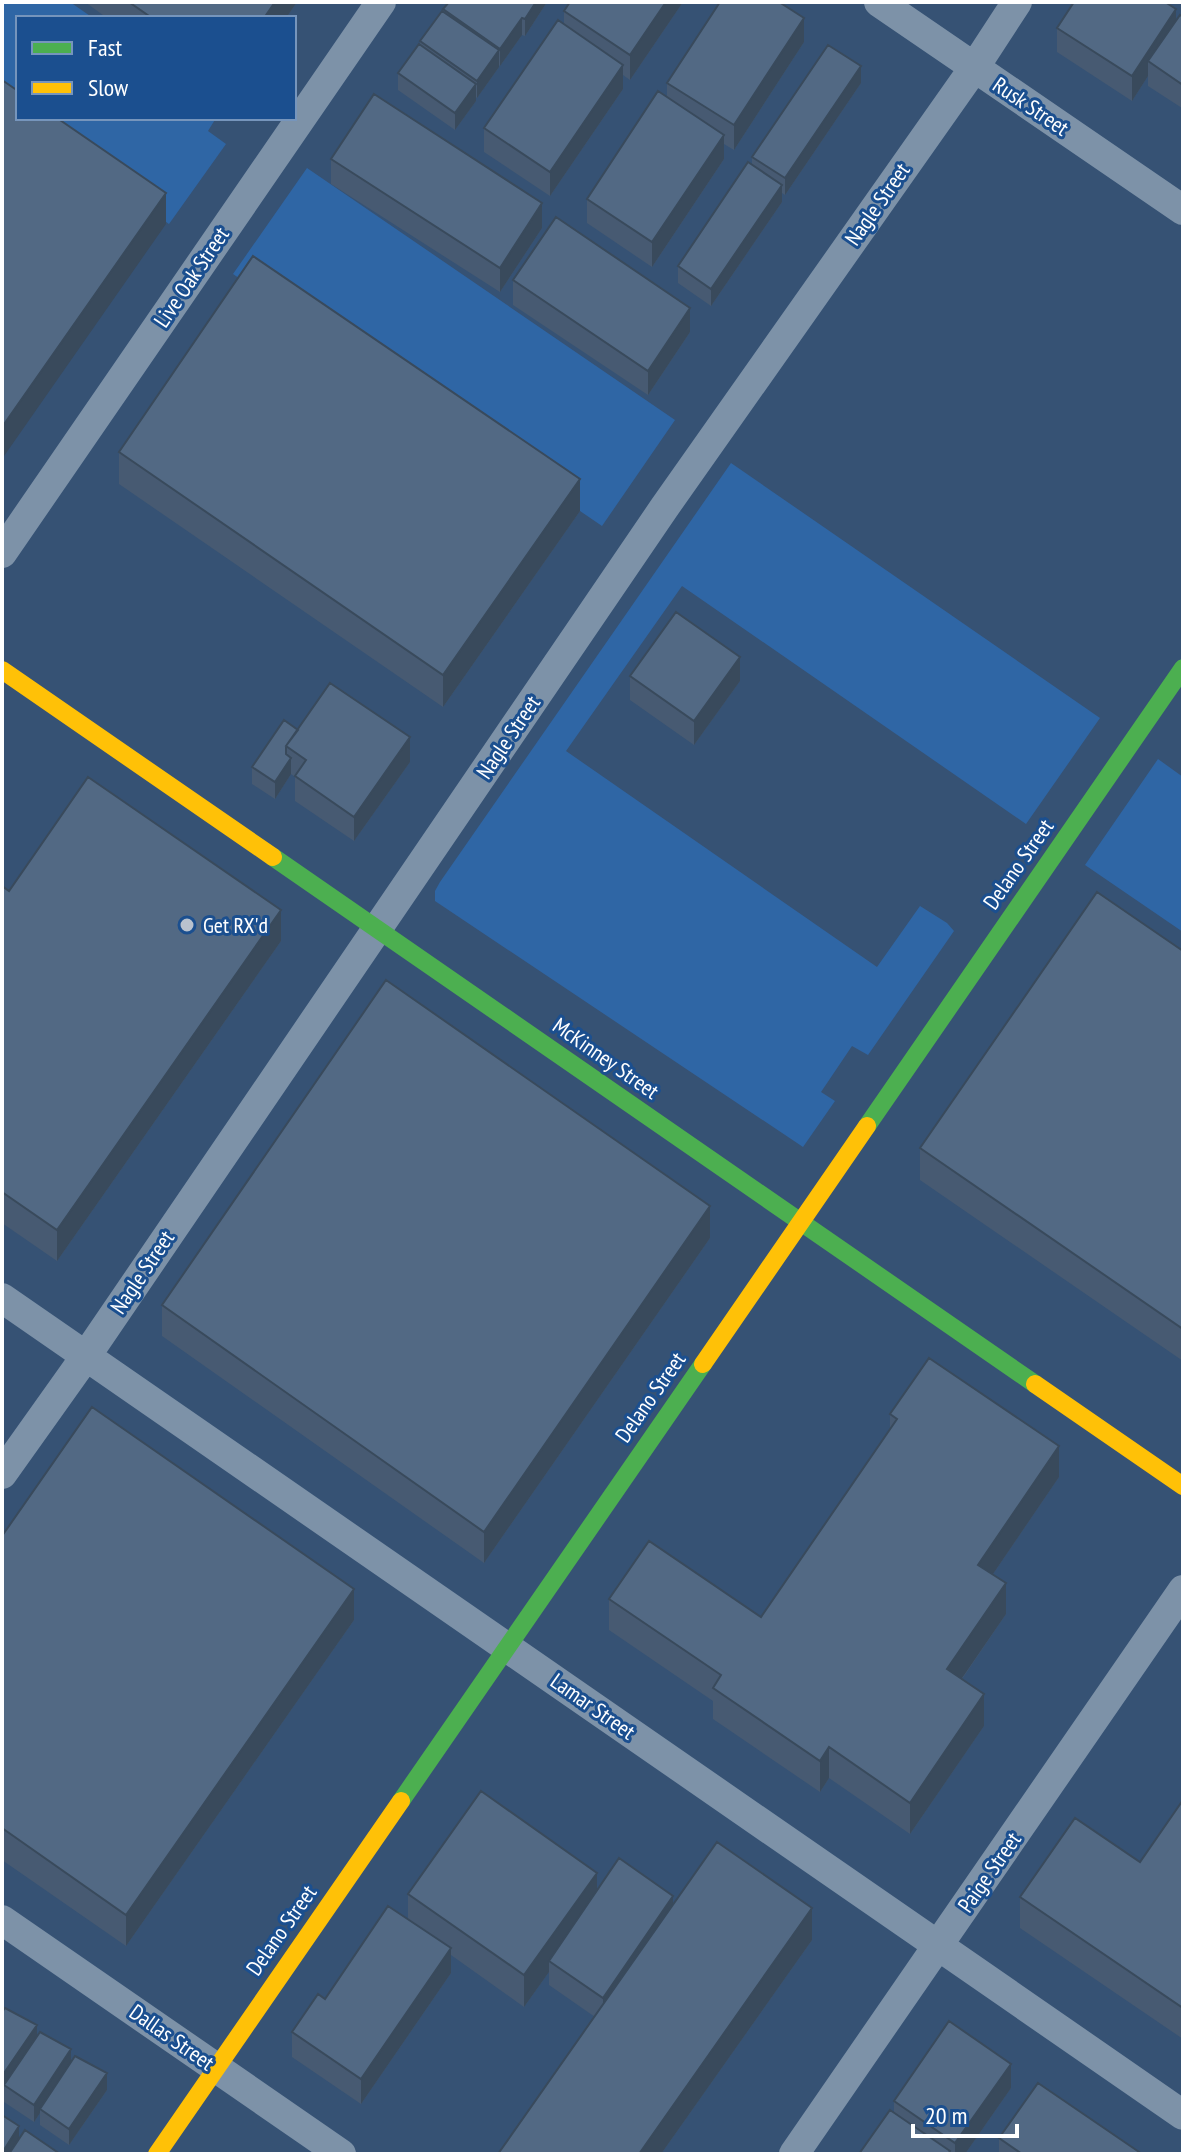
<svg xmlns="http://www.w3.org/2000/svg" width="1185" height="2156" font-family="'PT Sans Narrow',sans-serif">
<rect width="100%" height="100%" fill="#365274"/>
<path fill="#2f66a5" d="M2 2H70L93 18H18V117L2 105Z
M20 118H216L208 131 226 144 169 224Z
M307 168 675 420 602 526 233 274Z
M731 463 1100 718 1026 824 682 586 566 751 877 967 920 906 947 923 954 931 868 1055 852 1046 821 1092 835 1101 803 1147 435 901V891L440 882Z
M1158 759 1183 777V932L1085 865Z"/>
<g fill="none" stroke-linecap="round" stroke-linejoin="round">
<path stroke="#7d92a8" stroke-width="30" d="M879 2 1183 210
M2 553 381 2
M2 1298 1183 2115
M2 1474 86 1356 664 508 974 68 1017 2
M2 1920 341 2154
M794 2154 1183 1590"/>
<path stroke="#4caf50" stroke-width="18" d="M273 857 1035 1384
M867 1126 1183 668
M401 1801 703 1364"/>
<path stroke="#ffc107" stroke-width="18" d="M2 670 273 857
M703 1364 867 1126
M1035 1384 1183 1486
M157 2154 401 1801"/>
</g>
<path fill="#475a72" d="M85 2H297L286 18H107Z
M449 2H547L525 36 522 35 500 66 499 65V67L477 98 476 97V101L455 130 398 90V73L420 45V41L443 12V9Z
M683 2 630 80 623 75V89L550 196 484 152V128L564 25V11Z
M1183 17V132H1182V108L1148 86V76L1132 101 1057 52V28L1176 20Z
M804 42 734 150 724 144V159L652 267 587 223V199L667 97V83Z
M861 83 785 195 782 193V202L711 306 678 283V266L752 165V157Z
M331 159 542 228 500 292 331 184Z
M513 280 690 332 648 395 513 305Z
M119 452 580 511 443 707 119 484Z
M630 676 740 681 694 745 630 700Z
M298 730 410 762 354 841 295 801V777L291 774 275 799 252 784V767Z
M2 886 9 891 281 941 57 1261 2 1223Z
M1183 951V1361L920 1180V1148Z
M710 1238 484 1563 162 1336V1305Z
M890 1414 1059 1477 993 1574 1006 1614 962 1679 984 1726 910 1834 829 1778 820 1792 713 1719V1701L609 1630V1599L761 1617 890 1429Z
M2 1536 354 1620 126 1946 2 1860Z
M1183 1800V2039L1020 1928V1897L1140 1862Z
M597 1890 673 1905 812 1940 661 2154H498L595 2017 549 1985V1972L524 2007 451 1955V1973L361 2104 292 2057V2032L325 1999 408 1920V1894Z
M2 2001 3 2011 107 2090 69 2145 40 2125V2113L34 2122 4 2102V2090L2 2093Z
M1011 2088 965 2154H859L894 2113V2101Z
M999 2138 1142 2154H999Z"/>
<path fill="#394a5c" d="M275 2H297L286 18H264Z
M536 2H547L525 36V19Z
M666 2H683L630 80V55Z
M1176 9V33L1148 61V76L1132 101V76Z
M522 18V35L500 66V49Z
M804 18V42L734 150V125Z
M499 50V67L477 98V81Z
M623 65V89L550 196V172Z
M861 66V83L785 195V178Z
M476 84V101L455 130V113Z
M724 135V159L652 267V242Z
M782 185V202L711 306V289Z
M166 193V224L2 459V427Z
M542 203V228L500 292V268Z
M690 308V332L648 395V371Z
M580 479V511L443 707V675Z
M740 657V681L694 745V721Z
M410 737V762L354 841V817Z
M291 758V774L275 799V782Z
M281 910V941L57 1261V1230Z
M710 1206V1238L484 1563V1532Z
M1059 1446V1477L978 1596V1565Z
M1006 1583V1614L947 1700V1669Z
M354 1589V1620L126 1946V1915Z
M984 1694V1726L910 1834V1803Z
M829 1747V1778L820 1792V1761Z
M597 1873V1904L549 1961V1972L524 2007V1975Z
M673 1896V1920L603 2022V1998Z
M812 1908V1940L661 2154H639Z
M451 1948V1973L361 2104V2079Z
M37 2025V2042L4 2085V2090L2 2093V2076Z
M71 2049V2066L40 2109V2113L34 2122V2105Z
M1011 2064V2088L965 2154H955V2143Z
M107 2073V2090L69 2145V2129Z
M19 2126V2150L17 2154H2Z"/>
<path fill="#526984" stroke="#394a5c" stroke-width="2" d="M129 2H275L264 18H152Z
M449 2H536L525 19 522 18 500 49 443 9Z
M570 2H666L630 55 564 11Z
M720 2H779L804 18 734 125 667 83Z
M1074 2H1165L1176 9 1132 76 1057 28Z
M442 11 499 50 477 81 420 41Z
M1180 15 1183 17V85L1148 61Z
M558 20 623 65 550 172 484 128Z
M419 44 476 84 455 113 398 73Z
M828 45 861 66 785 178 752 157Z
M2 80 18 91V118H57L166 193 2 427Z
M658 91 724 135 652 242 587 199Z
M374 94 542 203 500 268 331 159Z
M748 162 782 185 711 289 678 266Z
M556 217 690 308 648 371 513 280Z
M253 256 580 479 443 675 119 452Z
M676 612 740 657 694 721 630 676Z
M330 683 410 737 354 817 295 776 306 760 286 746Z
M284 720 298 730 286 746V754L291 758 275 782 252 767Z
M88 777 281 910 57 1230 2 1192V886L9 891Z
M1097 892 1183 951V1329L920 1148Z
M386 980 710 1206 484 1532 162 1305Z
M929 1358 1059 1446 978 1565 1006 1583 947 1669 984 1694 910 1803 829 1747 820 1761 713 1688 721 1675 609 1599 649 1541 761 1617 897 1419 890 1414Z
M92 1407 354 1589 126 1915 2 1828V1536Z
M481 1791 597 1873 524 1975 408 1894Z
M1183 1800V2008L1020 1897 1075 1818 1140 1862Z
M717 1842 812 1908 639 2154H498Z
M619 1858 673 1896 603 1998 549 1961Z
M388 1906 451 1948 361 2079 292 2032 318 1994 325 1999Z
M5 2008 37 2025 2 2076V2012Z
M949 2021 1011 2064 955 2143 894 2101Z
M40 2032 71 2049 34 2105 4 2085Z
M75 2056 107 2073 69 2129 40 2109Z
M1038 2083 1142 2154H1022L999 2138Z
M890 2110 950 2151 948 2154H859Z
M2 2115 19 2126 2 2153Z
M25 2130 60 2154H9Z"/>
<circle fill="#b9c2ce" stroke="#1b4f8f" stroke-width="3" cx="187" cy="925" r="8"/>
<g text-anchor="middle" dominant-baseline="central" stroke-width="6" stroke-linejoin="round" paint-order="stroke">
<g font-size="22" fill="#fff" stroke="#1b4f8f">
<text transform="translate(1031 106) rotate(34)">Rusk Street</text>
<text transform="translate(877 204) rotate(-55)">Nagle Street</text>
<text transform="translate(191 277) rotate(-56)">Live Oak Street</text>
<text transform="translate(508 737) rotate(-56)">Nagle Street</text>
<text transform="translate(1018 864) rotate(-55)">Delano Street</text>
<text transform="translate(606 1058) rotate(35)">McKinney Street</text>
<text transform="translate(142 1272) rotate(-56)">Nagle Street</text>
<text transform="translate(650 1397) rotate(-55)">Delano Street</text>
<text transform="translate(593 1706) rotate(35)">Lamar Street</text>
<text transform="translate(989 1872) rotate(-55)">Paige Street</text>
<text transform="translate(281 1930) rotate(-55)">Delano Street</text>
<text transform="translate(172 2037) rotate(35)">Dallas Street</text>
</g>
<g font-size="22" fill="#fff" stroke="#1b4f8f" text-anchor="start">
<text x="203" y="925">Get RX'd</text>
</g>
</g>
<rect width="1185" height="2156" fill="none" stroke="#ffffff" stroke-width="8"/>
<rect x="16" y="16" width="280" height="104" fill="#1b4f8f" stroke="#7695bc" stroke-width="2"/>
<rect x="32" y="42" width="40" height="12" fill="#4caf50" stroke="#7695bc" stroke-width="2"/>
<text x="88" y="56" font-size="24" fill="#ffffff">Fast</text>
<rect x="32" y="82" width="40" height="12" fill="#ffc107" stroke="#7695bc" stroke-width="2"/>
<text x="88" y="96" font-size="24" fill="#ffffff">Slow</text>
<path d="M913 2124v12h104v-12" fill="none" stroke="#ffffff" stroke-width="4"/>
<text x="925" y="2124" font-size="24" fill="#ffffff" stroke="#1b4f8f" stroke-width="6" paint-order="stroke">20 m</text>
</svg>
